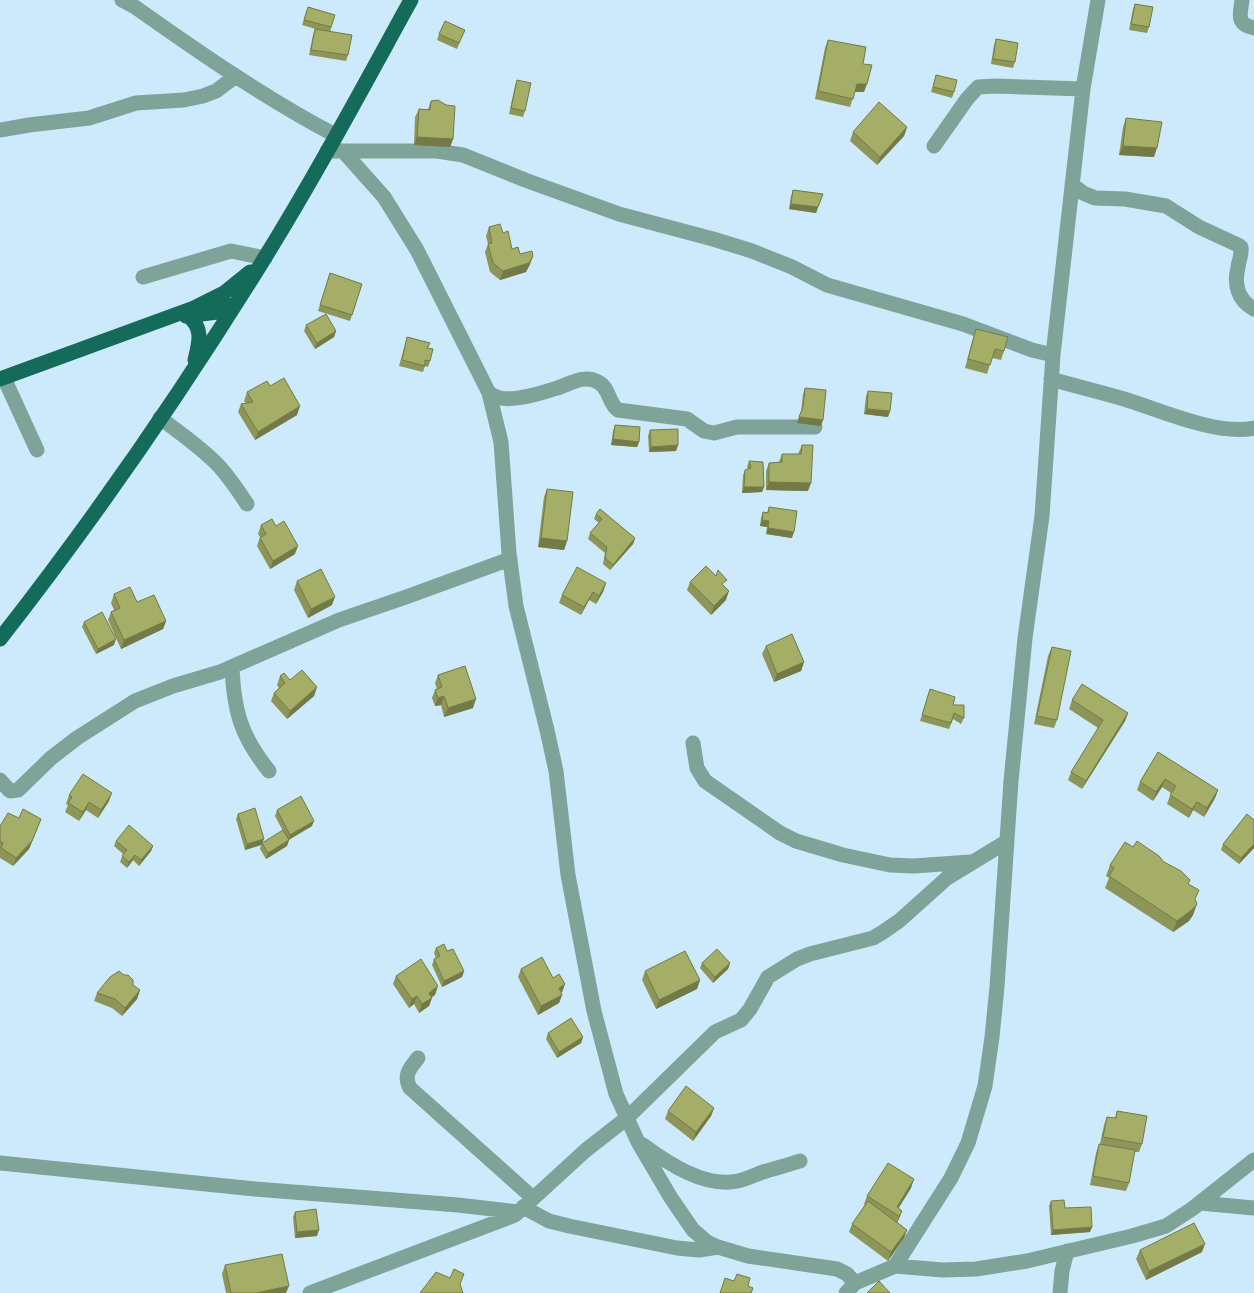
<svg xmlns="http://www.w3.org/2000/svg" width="1254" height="1293" font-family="Inter,sans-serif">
<rect width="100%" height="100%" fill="#cdeafc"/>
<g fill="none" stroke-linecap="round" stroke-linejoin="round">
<path stroke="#7ea398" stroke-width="15" d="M122 0 135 7C200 53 265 98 335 135
M1242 0C1240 15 1236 24 1254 28
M0 130 29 125 89 118 136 103 184 100 203 96 216 91 236 76
M934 146 967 99 978 87 996 86 1083 89
M327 151H437L463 155 525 180 619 214 713 239 752 251 792 267 827 285 963 324 1032 350 1053 355
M343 151 384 197 417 250 489 393C492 395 496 397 500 398 515 401 542 393 557 388 570 384 584 374 598 382 610 388 608 403 618 410L687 419 704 431 714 433 737 427H815
M1072 184 1083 193 1095 198 1125 199 1166 206 1199 227 1238 245 1241 247C1242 254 1239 260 1238 267 1234 284 1237 300 1254 309
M143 277 231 251 265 258
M4 378 37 450
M1051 379C1075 386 1100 392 1124 399 1160 410 1217 436 1254 428
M489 393 501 442 509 553 516 606 547 730 556 771 568 875 594 1011 616 1094 638 1142 671 1198 693 1230 707 1242 718 1247 748 1256 837 1269 847 1274 855 1283
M160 418C179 432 199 446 216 463 228 475 237 489 247 504
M232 667C234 712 241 736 269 771
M693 743 697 768 705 781 780 833 796 841 843 855 890 865 914 866 970 862
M0 780 10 791 18 790 51 758 77 738 135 701 173 686 220 672 339 620 406 597 510 559
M418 1058C410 1068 403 1075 410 1088L533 1198
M643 1145C669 1164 705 1188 738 1181 746 1179 755 1175 763 1172 776 1168 788 1165 800 1161
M0 1163 255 1189 458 1205 518 1212
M1200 1203 1254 1208
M523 1207 549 1221 569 1226 677 1248 699 1250 718 1247
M895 1266 943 1270 976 1269 1027 1261 1132 1236 1166 1226 1192 1209 1254 1160
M310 1293 515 1215 586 1150 627 1118 715 1032 741 1020 750 1009 768 977 797 959 810 954 873 938 883 932 899 921 947 878 1006 842
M846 1293 855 1283 895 1266 951 1178 968 1143 985 1086 992 1037 997 987 1011 781 1025 638 1042 516 1053 355 1083 89 1098 0
M1060 1293 1062 1271 1067 1251"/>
<path stroke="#146b5a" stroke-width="15" d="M186 316 217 312 235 304
M188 316C204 328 199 343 195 360
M0 379 194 308 224 293 250 272
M0 639C95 518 183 390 264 259 316 175 363 87 411 0"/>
</g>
<path fill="#8d9658" d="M1135 4 1149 27 1147 33 1129 30 1133 9Z
M308 7 335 15 330 32 348 55 346 61 309 55 313 35 315 29 319 30 302 25Z
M465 30 457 49 437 40 439 34Z
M996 39 1015 62 1013 68 991 64 994 45Z
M828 40 863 64 864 92H855L850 107 815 99 825 48Z
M936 75 954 92 952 98 931 92Z
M517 80 525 111 523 117 509 114 515 86Z
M431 101 453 139 450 147 414 145 415 117 419 109H428Z
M1126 118 1154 157 1119 155 1123 127Z
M907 127 904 136 877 165 850 141 853 132Z
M793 190 823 194 816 213 789 209 791 196Z
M489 227 512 249 520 254 533 256 530 264 526 272 500 280 490 272 485 252 488 244 486 236Z
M330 273 362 284 350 321 318 311Z
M306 325 336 331 334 337 315 349 304 331Z
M976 329 1004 351 1001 360 992 358 987 374 965 368 973 338Z
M407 337 430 343 428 348 430 361 428 367 425 366 423 372 399 366Z
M270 386 297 415 255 440 238 412 241 404 246 403 244 401 247 392Z
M805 388 821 426 797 423 801 412 803 394Z
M868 391 890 411 888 417 864 414 866 396Z
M615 425 639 442 637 447 611 445 613 431Z
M650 430 678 445 676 451 649 452 648 436Z
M802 445 808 491 766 490V471L769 463 779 462 782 454H798Z
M749 461 764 487 762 492 742 493 743 475 745 470 748 469 747 467Z
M547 489 567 541 564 550 538 547 544 497Z
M769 507 792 538 766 534 767 527 760 526 761 518 763 512 767 513Z
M596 514 635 538 633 544 610 570 603 564 605 553 588 539 590 533 599 523 594 519Z
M261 525 295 554 270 569 257 546 260 537 258 534Z
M716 576 724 587 726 600 711 615 687 590 690 582Z
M297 581 332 605 308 618 294 590Z
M606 583 603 592 596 604 589 600 581 615 559 603 562 595Z
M114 594 137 602 166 621 163 629 121 649 108 620 111 612 114 610 111 603Z
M84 622 114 645 96 654 82 627Z
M766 646 804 662 801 671 774 682 762 654Z
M1052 647 1057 720 1054 728 1034 724 1048 656Z
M438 675 473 708 444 717 441 705 435 706 432 698 435 690 437 689 435 683Z
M280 676 290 680 317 687 314 696 287 719 271 701 274 693 279 688 277 685Z
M930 689 953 705 964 718 961 724 953 719 949 729 920 721Z
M1072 700 1128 713 1125 721 1082 789 1068 780 1071 772 1098 728 1069 709Z
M1158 752 1218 790 1215 798 1204 817 1193 810 1189 818 1167 804 1171 793 1162 787 1153 801 1137 790 1140 782Z
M69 795 109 801 98 818 86 810 79 821 65 812 68 805 66 804Z
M277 810 312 826 289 840 287 846 266 859 260 849 261 845 245 850 236 819 238 814 263 843 283 831 275 816Z
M0 826 38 827 29 849 13 866 0 858Z
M116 841 153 846 151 851 139 866 133 860 127 868 120 862 123 854 114 846Z
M1223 844 1254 848 1239 864 1221 850Z
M1133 847 1164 862 1188 885 1195 901 1193 915 1189 921 1173 932 1105 888 1109 878 1106 876 1110 865Z
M436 948 464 971 462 977 442 987 432 965 434 959 436 958 434 953Z
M702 963H730L728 969 713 983 700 968Z
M521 969 562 995 559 1003 538 1015 518 977Z
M645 971 700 980 697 989 656 1009 642 980Z
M396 976 435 995 432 997 429 1006 419 1013 414 1004 409 1008 393 984Z
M133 985 140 990 137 999 122 1016 112 1008 94 1001 97 993Z
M548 1033 583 1037 581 1043 557 1058 546 1039Z
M714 1108 711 1116 693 1141 665 1119 668 1111Z
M1117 1111 1142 1144 1139 1152H1135L1129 1183 1126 1191 1090 1185 1096 1153 1099 1144H1100L1104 1125 1107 1117 1115 1118Z
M911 1188 898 1208 902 1211 897 1222 907 1230 904 1238 888 1261 849 1232 852 1224 865 1205 864 1204 867 1196Z
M1051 1201 1065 1208 1092 1227 1090 1232 1051 1235 1049 1206Z
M295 1212 317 1236 295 1238 293 1217Z
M1140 1250 1202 1252 1146 1280 1136 1259Z
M225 1265 286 1293H226L222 1274Z"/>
<path fill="#737a47" d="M857 84H867L864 92H854Z
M907 127 904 136 877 165 880 157Z
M417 137 453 139 450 147 414 145Z
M1123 146 1157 148 1154 157 1119 155Z
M791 204 818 207 816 213 789 209Z
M533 256 530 264 526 272 500 280 503 271Z
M336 331 334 337 315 349 317 343Z
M300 406 297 415 255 440 258 432Z
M867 409 890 411 888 417 864 414Z
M799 417 823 420 821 426 797 423Z
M613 439 639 442 637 447 611 445Z
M678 445 676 451 649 452 651 447Z
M769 482 811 483 808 491 766 490Z
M744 487H764L762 492 742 493Z
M762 520 769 521 767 527 760 526Z
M768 528 794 532 792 538 766 534Z
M541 538 567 541 564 550 538 547Z
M635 538 633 544 610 570 613 565Z
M298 546 295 554 270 569 273 561Z
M606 583 603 592 596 604 599 596Z
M729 591 726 600 711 615 714 606Z
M593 592 589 600 581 615 584 607Z
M335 597 332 605 308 618 311 609Z
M166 621 163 629 121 649 124 640Z
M116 639 114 645 96 654 98 649Z
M804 662 801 671 774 682 777 674Z
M317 687 314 696 287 719 290 711Z
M444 696 441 705 435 706 438 698Z
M476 699 473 708 444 717 448 708Z
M1128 713 1125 721 1082 789 1086 781Z
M1165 779 1162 787 1153 801 1156 792Z
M1218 790 1215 798 1204 817 1207 808Z
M112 793 109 801 98 818 101 810Z
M89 802 86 810 79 821 83 812Z
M1197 802 1189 818 1192 809Z
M41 819 29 849 13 866 16 858Z
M314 821 312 826 288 840 290 835Z
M264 839 261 845 245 850 247 844Z
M289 840 287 846 266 859 268 853Z
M1254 844V848L1239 864 1241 858Z
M153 846 151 851 139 866 141 860Z
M135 855 133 860 127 868 129 862Z
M1197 904 1193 915 1189 921 1173 932 1177 921Z
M730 963 728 969 713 983 715 977Z
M464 971 462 977 442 987 444 981Z
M700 980 697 989 656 1009 659 1000Z
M565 984 562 993 559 988Z
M438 986 435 995 426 1001 429 993Z
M140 990 137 999 122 1016 125 1008Z
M562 995 559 1003 538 1015 541 1006Z
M417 996 414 1004 409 1008 412 999Z
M432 998 429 1006 419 1013 422 1004Z
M583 1037 581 1043 557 1058 559 1052Z
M714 1108 711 1116 693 1141 696 1132Z
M914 1179 911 1188 895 1214 897 1207Z
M902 1211 899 1219 896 1225 899 1216Z
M1092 1227 1090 1232 1051 1235 1053 1230Z
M319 1230 317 1236 295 1238 297 1232Z
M907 1230 904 1238 888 1261 891 1252Z
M1205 1244 1202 1252 1146 1280 1149 1271Z
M289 1286 286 1293H256Z"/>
<path fill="#a4ae66" stroke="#737a47" d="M1135 4 1153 7 1149 27 1131 24Z
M308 7 335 15 331 27 304 20Z
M445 21 465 30 459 43 439 34Z
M315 29 352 35 348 55 311 50Z
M996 39 1018 43 1015 62 993 59Z
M828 40 866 47 863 64 872 65 867 84H857L853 99 818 91Z
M936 75 957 80 954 92 933 87Z
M517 80 531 83 525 111 511 108Z
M438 100 446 105 455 106 453 139 417 137 419 109 430 110 431 101Z
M879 102 907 127 880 157 853 132Z
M1126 118 1162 122 1157 148 1123 146Z
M793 190 823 194 818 207 791 204Z
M500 224 503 233 508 231 512 249 518 247 520 254 532 251 533 256 529 263 503 271 493 263 488 244 492 243 489 227Z
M330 273 362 284 352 315 320 305Z
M326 314 336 331 317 343 306 325Z
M976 329 1008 337 1004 351 995 349 990 365 968 359Z
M407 337 430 343 427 348 433 349 430 361 425 360V366L402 360Z
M284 378 300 406 258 432 241 404 253 402 247 392 267 381 270 386Z
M805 388 826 390 823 420 799 417 803 407Z
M868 391 892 393 890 411 867 409Z
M615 425 640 427 639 442 613 439Z
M678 429V445L651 447 650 430Z
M802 445H813L811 483 769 482V463L782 462V454H801Z
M749 461 763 462 764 487H744L745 470 751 468Z
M547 489 573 492 567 541 541 538Z
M769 507 797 511 794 532 768 528 769 521 762 520 763 512 768 513Z
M600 509 635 538 613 565 605 558 607 547 590 533 602 519 596 514Z
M272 519 276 526 284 521 298 546 273 561 260 538 266 534 261 525Z
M706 566 716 576 718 570 727 580 722 584 729 591 714 606 690 582Z
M577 567 606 583 599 596 593 592 584 607 562 595Z
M321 569 335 597 311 609 297 581Z
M130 587 137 602 154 595 166 621 124 640 111 612 120 608 114 594Z
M102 612 116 639 98 649 84 622Z
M792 634 804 662 777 674 766 646Z
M1052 647 1071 651 1057 720 1037 716Z
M465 666 476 699 448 708 444 696 438 698 435 690 442 687 438 675Z
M302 670 317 687 290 711 274 693 285 683 280 676 284 673 290 680Z
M1082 684 1128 713 1086 781 1071 772 1103 720 1072 700Z
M930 689 955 697 953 705H964V718L954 713 951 723 922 715Z
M1158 752 1218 790 1207 808 1197 802 1192 809 1170 795 1176 786 1165 779 1156 792 1140 782Z
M83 774 112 793 101 810 89 802 83 812 68 803 72 797 69 795Z
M301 796 314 821 290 835 277 810Z
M255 808 264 839 247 844 238 814Z
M23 809 41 819 32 841 16 858 1 848 3 843 0 841V826L8 813 19 818Z
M1247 814 1254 820V844L1241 858 1223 844Z
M129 825 153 846 141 860 135 855 129 862 122 856 127 850 116 841Z
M283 830 289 840 268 853 262 843Z
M1137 841 1159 856 1164 862 1181 871 1190 880 1188 884 1199 890 1195 899 1197 904 1193 909 1177 921 1109 876 1114 868 1110 865 1125 842 1133 847Z
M444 944 447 951 453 949 464 971 444 981 434 959 440 956 436 948Z
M717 949 730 963 715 977 702 963Z
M685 951 700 980 659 1000 645 971Z
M542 957 553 978 559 974 565 984 559 988 562 995 541 1006 521 969Z
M421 959 438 986 429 993 432 998 422 1004 417 996 412 999 396 976Z
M119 971 124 975H128L133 980V985L140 990 125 1008 115 999 97 993 110 977Z
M571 1018 583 1037 559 1052 548 1033Z
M686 1086 714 1108 696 1132 668 1111Z
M1117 1111 1147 1116 1142 1144 1103 1137 1107 1117 1116 1118Z
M1099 1144 1135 1150 1129 1183 1093 1176Z
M888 1163 914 1179 897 1207 902 1211 899 1216 867 1196Z
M1064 1200 1065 1208 1091 1207 1092 1227 1053 1230 1051 1201Z
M868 1201 907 1230 891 1252 852 1224Z
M316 1209 319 1230 297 1232 295 1212Z
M1194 1223 1205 1244 1149 1271 1140 1250Z
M282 1254 289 1286 256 1293H231L225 1265Z
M454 1269 464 1274 460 1284 463 1293H420L436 1272 450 1278Z
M737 1274 750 1278 748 1286 753 1288 751 1293H720L725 1278 734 1281Z
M879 1281 890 1293H867Z"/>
</svg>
